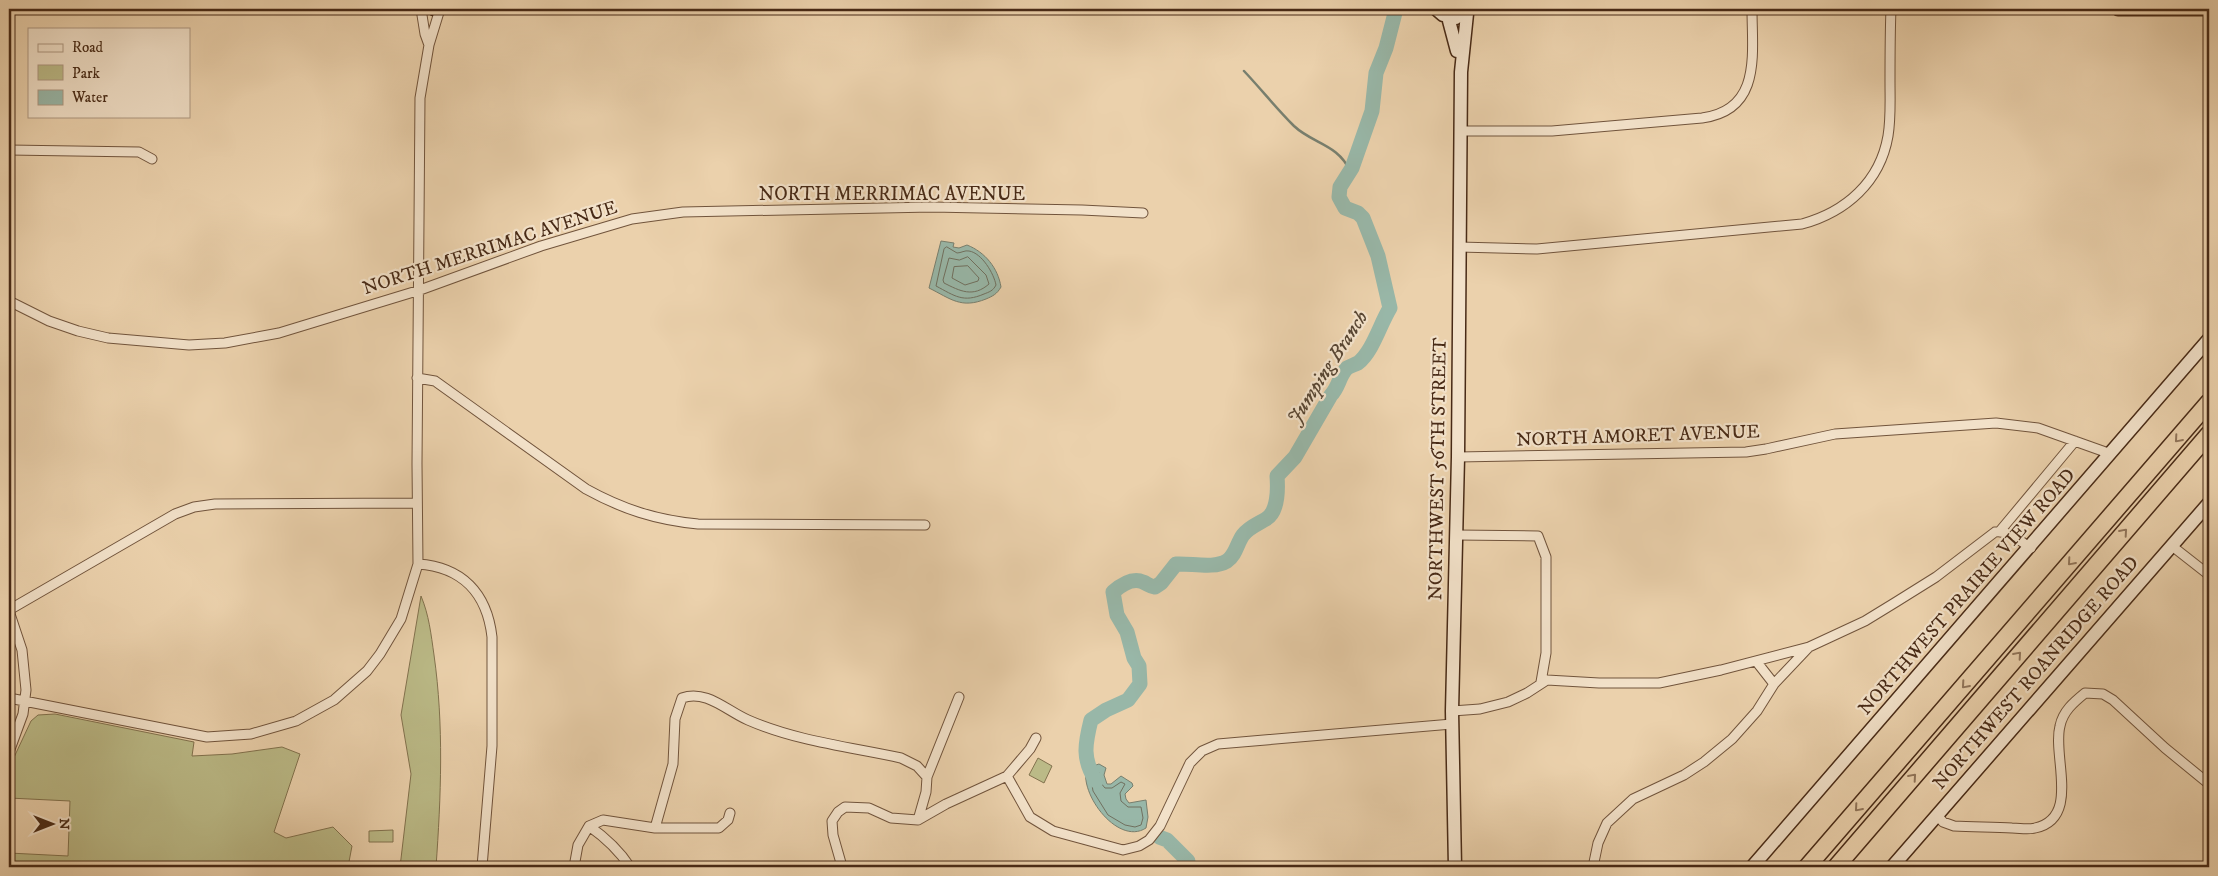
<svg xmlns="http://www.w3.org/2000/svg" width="2218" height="876" font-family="'IM FELL DW Pica',serif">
<rect width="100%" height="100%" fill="#ebd1ac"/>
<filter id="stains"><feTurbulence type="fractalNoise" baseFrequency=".004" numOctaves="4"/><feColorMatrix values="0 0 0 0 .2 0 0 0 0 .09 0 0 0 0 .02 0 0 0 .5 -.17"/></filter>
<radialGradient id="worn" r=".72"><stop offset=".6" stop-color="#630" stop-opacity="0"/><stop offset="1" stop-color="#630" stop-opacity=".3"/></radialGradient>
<path fill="#bbba87" stroke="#82724e" d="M421 596C429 615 431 634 434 655 444 725 441 797 436 867H400L411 774 401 715Z
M55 714 194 742 192 756 232 754 282 747 300 754 274 832 286 838 333 827 352 846 348 867H9V853L68 856 70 801 9 798V768L31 721 38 715Z
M1038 758 1052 766 1044 783 1029 775Z
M393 830V842H369V831Z"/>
<path fill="#98b7a8" stroke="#787f6e" d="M941 241 954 243 953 247 959 248 967 245C985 252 998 268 1001 287 997 294 993 296 986 299 961 309 951 299 929 288Z
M1088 764 1093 766 1099 764 1106 768 1104 775 1107 784H1111L1121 776 1132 783 1133 786 1125 794 1126 799 1129 803 1146 800 1148 817 1146 828C1117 847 1075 789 1088 764Z"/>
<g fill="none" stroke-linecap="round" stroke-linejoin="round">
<path stroke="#70705f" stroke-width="1" d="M947 247 957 253C961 253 965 250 969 251 982 253 994 274 996 285 993 291 989 292 984 294 963 303 955 296 936 286L944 249Z
M968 257 986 275 989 284C973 298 960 291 944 283L943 280 949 258 959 260Z
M968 266 979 278 978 281 965 285 952 278 954 267Z
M1097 770 1099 772 1100 782 1105 788H1112L1121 782 1125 784 1120 793 1121 801 1128 807H1141L1143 818 1141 825 1135 827 1125 825 1108 815 1093 791 1090 773Z"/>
<path stroke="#787f6e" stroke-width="2.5" d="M1244 71C1261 89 1276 108 1294 126 1313 144 1338 144 1350 171"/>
<path stroke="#98b7a8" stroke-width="15" d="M1096 781C1082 759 1085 744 1091 720L1106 710 1128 700 1140 684 1139 666 1134 658 1127 632 1117 615 1113 592C1121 585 1132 577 1143 582 1148 584 1149 586 1155 587L1161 583 1176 564C1191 563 1214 569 1227 561 1236 555 1237 543 1243 535 1249 527 1258 524 1266 519 1278 512 1278 489 1277 476L1295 457 1331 395C1339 387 1339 376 1347 368 1350 366 1354 365 1358 363 1373 351 1380 324 1390 308L1378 256 1363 218 1358 213 1345 208 1339 197 1340 187 1352 168 1372 111 1376 73 1386 48 1396 9
M1159 837 1167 840 1188 861V867"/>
<defs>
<path id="street" d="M421 9 425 34 429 45
M1460 131H1552L1702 118C1762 110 1752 54 1752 9
M9 150 139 152 152 159
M1459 247 1537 249 1802 224C1846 212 1880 182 1888 136 1891 118 1890 100 1890 82 1890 58 1890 33 1891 9
M9 301 49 321 78 331 108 338 189 345 225 343 279 333 420 290 541 246 632 219 683 212 932 207 1082 210 1143 213
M417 378 435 381 586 489C622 509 656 520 698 524L925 525
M1458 457 1746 452 1766 449 1835 434 1996 423 2038 428 2111 454
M2000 531 2075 441
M1457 535 1538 536 1546 557V653L1541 682
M2172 546 2209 575
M418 564C462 567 487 593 492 637V746L482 867
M9 610 175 514 194 507 215 504 417 503
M9 611 22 650 26 690 23 714 9 752
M1756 661 1774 684
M9 698 207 737 251 734 296 721 334 700 367 671 380 654 401 619 418 564 417 464 420 98 429 45 440 9
M1452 711 1480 709 1508 702 1527 693 1547 680 1599 683H1659L1721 670 1809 647 1865 621 1896 602 1936 577 1995 532C2008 530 2020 541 2031 548
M1007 776 1030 817 1053 831 1123 850 1139 846 1149 840 1160 826 1190 763 1202 751 1218 744 1452 724
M1937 815 1943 822 1954 826C1973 827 1993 827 2012 828 2020 828 2027 830 2035 828 2081 818 2052 756 2060 726 2063 711 2074 702 2085 693L2103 694 2113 700 2165 748 2209 784
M918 820 926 792 927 777 959 697
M589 826 603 820 655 828 673 764 675 719 682 698C706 689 727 711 748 720 796 741 850 747 901 758L917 766 927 777
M589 826C606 838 619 850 630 867
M655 828H719L728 820 730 813
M574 867 578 845 589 826
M840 867 841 863 833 835 832 821 838 812 845 807 869 808 891 818 918 820 946 804 1007 776 1030 749 1036 738
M1593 867 1598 843 1607 823 1633 799 1684 775 1704 762 1732 739 1757 711 1774 684 1809 647"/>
<path id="secondary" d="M434 9H435
M1436 9 1443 15 1456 18
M2118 9H2209
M1448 17 1457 51
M1455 867 1452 711 1458 457 1461 72 1467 14
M1752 867 2209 339
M1892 867 2209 503"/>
<path id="highway" d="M1807 867 2209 402
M1836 867 2209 434"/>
</defs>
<use href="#street" stroke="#71543c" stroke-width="11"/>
<use href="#secondary" stroke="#482a16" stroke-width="15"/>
<use href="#highway" stroke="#482a16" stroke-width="19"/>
<use href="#street" stroke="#f2e1c9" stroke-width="9"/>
<use href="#secondary" stroke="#f2e1c9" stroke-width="12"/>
<use href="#highway" stroke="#ebd1ac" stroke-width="16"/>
</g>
<defs><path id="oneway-chevron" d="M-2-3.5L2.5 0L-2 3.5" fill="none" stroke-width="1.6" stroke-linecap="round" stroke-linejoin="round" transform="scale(1.25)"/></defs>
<g stroke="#91755a">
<use href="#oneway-chevron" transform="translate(2178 439) rotate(131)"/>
<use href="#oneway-chevron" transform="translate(2124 532) rotate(-49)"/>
<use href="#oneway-chevron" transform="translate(2071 562) rotate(131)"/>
<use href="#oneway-chevron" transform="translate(2018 655) rotate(-49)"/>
<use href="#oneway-chevron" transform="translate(1965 685) rotate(131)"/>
<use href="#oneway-chevron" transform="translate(1913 777) rotate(-49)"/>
<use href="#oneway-chevron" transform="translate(1858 808) rotate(131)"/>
</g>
<g text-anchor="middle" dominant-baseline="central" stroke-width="4.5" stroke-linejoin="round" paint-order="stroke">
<g font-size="19" fill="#482a16" stroke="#f2e1c9">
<text x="892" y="194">NORTH MERRIMAC AVENUE</text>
<text transform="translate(490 248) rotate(-18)">NORTH MERRIMAC AVENUE</text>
<text transform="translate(1638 436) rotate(-2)">NORTH AMORET AVENUE</text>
<text transform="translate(1438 469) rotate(-89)">NORTHWEST 56TH STREET</text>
<text transform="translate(1967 592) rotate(-49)">NORTHWEST PRAIRIE VIEW ROAD</text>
<text transform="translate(2036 673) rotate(-49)">NORTHWEST ROANRIDGE ROAD</text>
</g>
<g font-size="20" font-style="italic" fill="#584633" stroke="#f2e1c9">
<text transform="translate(1328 368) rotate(-57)">Jumping Branch</text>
</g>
</g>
<rect width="2218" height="876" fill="none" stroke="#ebd1ac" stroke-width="30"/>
<rect x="10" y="10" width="2198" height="856" fill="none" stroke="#482a16" stroke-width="2.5"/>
<rect x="15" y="15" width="2188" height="846" fill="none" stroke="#482a16"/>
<rect x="28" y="28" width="162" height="90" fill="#f2e1c9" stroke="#ae9881"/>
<rect x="38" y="44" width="25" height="8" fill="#f2e1c9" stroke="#ae9881"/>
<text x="72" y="52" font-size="15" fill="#482a16">Road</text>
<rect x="38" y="65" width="25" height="15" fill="#bbba87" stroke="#ae9881"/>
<text x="72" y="78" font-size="15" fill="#482a16">Park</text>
<rect x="38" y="90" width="25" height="15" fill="#98b7a8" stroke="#ae9881"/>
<text x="72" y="102" font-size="15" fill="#482a16">Water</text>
<g transform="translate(52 824) rotate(90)" stroke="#f2e1c9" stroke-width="4" paint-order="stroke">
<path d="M0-4L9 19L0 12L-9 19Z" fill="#482a16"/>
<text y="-8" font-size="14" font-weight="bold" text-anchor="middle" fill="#482a16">N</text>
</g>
<rect width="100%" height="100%" filter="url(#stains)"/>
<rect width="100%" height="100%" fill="url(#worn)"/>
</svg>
